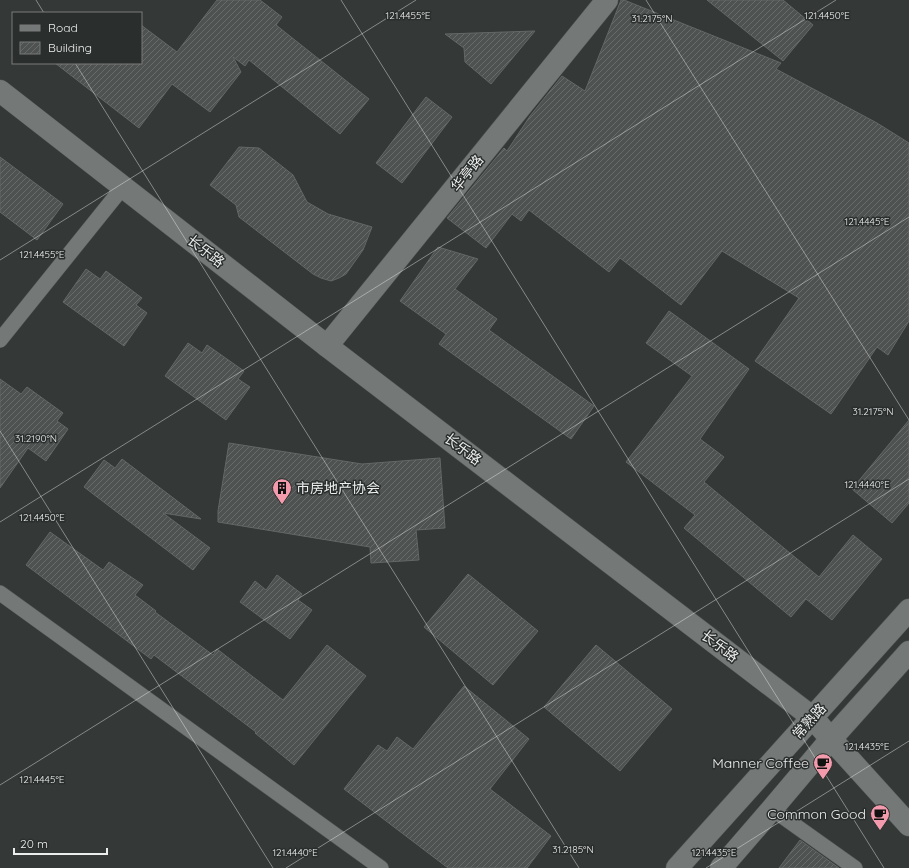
<svg xmlns="http://www.w3.org/2000/svg" width="909" height="868" font-family="Quicksand,'Noto Sans SC',sans-serif">
<defs>
<pattern id="building-hatch" width="6" height="6" patternUnits="userSpaceOnUse"><rect width="6" height="6" fill="#4e5251"/><path d="M-1 1l2-2M0 6l6-6M5 7l2-2" fill="none" stroke="#686b6a"/></pattern>
</defs>
<rect width="100%" height="100%" fill="#343837"/>
<path fill="url(#building-hatch)" stroke="#636867" d="M217 0H260L282 17 276 25 369 99 340 134 249 60 245 66 233 57 241 72 210 112 172 84 139 128 55 63H141V25L177 52Z
M621 0H624L781 63 776 69 877 123 909 143V321L888 355 877 347 831 414 755 361 799 298 722 251 681 305 620 258 609 272 529 210 521 221 512 214 486 248 447 218 504 148 507 151 530 116 562 76 585 91Z
M707 0H783L813 25 783 61Z
M535 31 491 84 465 62 464 48 445 34Z
M426 97 452 117 402 183 376 163Z
M239 147 259 148 293 175 307 202 328 214 372 227 363 250 346 274 339 278 331 281 321 278 313 274 239 217 236 205 210 185Z
M0 157 63 204 37 240 0 212Z
M438 247 478 259 455 289 497 319 489 330 594 406 571 439 439 344 446 334 400 301Z
M86 269 100 279 106 271 142 298 136 305 147 313 124 346 63 302Z
M669 311 749 369 700 439 724 457 704 482 819 577 853 535 882 559 832 620 806 599 791 617 684 528 695 515 626 462 692 376 646 343Z
M188 343 202 353 207 345 244 371 238 379 250 387 226 420 165 376Z
M0 379 21 394 27 387 63 413 57 421 68 429 46 461 28 448 0 488Z
M909 420V503L892 523 852 489Z
M229 443 362 464 440 458 445 528 416 530 419 560 371 563 370 547 218 522V511Z
M122 459 201 519 163 513 210 548 193 570 84 487 104 460 115 468Z
M50 532 103 570 109 562 143 585 135 595 156 611 155 612 213 655 217 649 283 700 327 645 366 676 294 765 255 733 256 732 154 655 151 659 26 565Z
M468 574 538 631 493 685 424 627Z
M277 575 302 594 298 600 312 610 290 639 240 602 255 581 266 590Z
M596 645 672 709 620 771 544 707Z
M464 686 529 739 490 789 551 836 527 868H448L344 789 378 745 387 751 397 737 413 749Z
M800 840 839 868H779Z"/>
<g fill="none" stroke-linecap="round" stroke-linejoin="round">
<defs>
<path id="service" d="M0 340 123 187
M0 593 381 868
M772 809 855 868"/>
<path id="minor" d="M327 346 607 0
M831 739 909 825"/>
<path id="tertiary" d="M0 91 327 346 812 717 831 739"/>
<path id="secondary" d="M677 868 909 610
M721 868 772 809 831 739 909 652"/>
</defs>
<use href="#service" stroke="#515554" stroke-width="16"/>
<use href="#minor" stroke="#515554" stroke-width="23"/>
<use href="#tertiary" stroke="#515554" stroke-width="23"/>
<use href="#secondary" stroke="#515554" stroke-width="23"/>
<use href="#service" stroke="#747978" stroke-width="15"/>
<use href="#minor" stroke="#747978" stroke-width="22"/>
<use href="#tertiary" stroke="#747978" stroke-width="22"/>
<use href="#secondary" stroke="#747978" stroke-width="22"/>
</g>
<path fill="none" stroke="#eceeee" stroke-width="1" stroke-opacity="0.45" d="M36 0 44 13M341 0 884 868M646 0 909 420M75 63 579 868M0 260 416 0M0 431 273 868M0 522 836 0M0 785 909 217M286 868 909 479M706 868 909 741"/>
<defs>
<symbol id="building-pin" viewBox="-11 -11 22 30"><path d="M0 17L-7.5 6A9.5 9.5 0 1 1 7.5 6Z" fill="#f39aac" stroke="#2a2e2d"/><path d="M-4-6H4V6H1V3H-1V6H-4ZM-2.5-4.3h1.7v1.8h-1.7ZM.8-4.3h1.7v1.8H.8ZM-2.5-1h1.7V.8h-1.7ZM.8-1h1.7V.8H.8Z" fill="#111"/></symbol>
<symbol id="cafe-pin" viewBox="-11 -11 22 30"><path d="M0 17L-7.5 6A9.5 9.5 0 1 1 7.5 6Z" fill="#f39aac" stroke="#2a2e2d"/><path d="M-5.5-4.5H6V0H3Q3 3.5 0 3.5H-2.5Q-5.5 3.5-5.5 0ZM3-3.2v2h1.7v-2ZM-6 4.5H4V6H-6Z" fill="#111"/></symbol>
</defs>
<g fill-rule="evenodd">
<use href="#building-pin" x="271" y="477" width="22" height="30"/>
<use href="#cafe-pin" x="812" y="752" width="22" height="30"/>
<use href="#cafe-pin" x="869" y="803" width="22" height="30"/>
</g>
<g text-anchor="middle" dominant-baseline="central" stroke-width="3" stroke-linejoin="round" paint-order="stroke">
<g font-size="14" fill="#eceeee" stroke="#2a2e2d">
<text transform="translate(467 173) rotate(-51)">华亭路</text>
<text transform="translate(206 251) rotate(38)">长乐路</text>
<text transform="translate(463 449) rotate(37)">长乐路</text>
<text transform="translate(720 646) rotate(37)">长乐路</text>
<text transform="translate(809 721) rotate(-48)">常熟路</text>
</g>
<g font-size="14" fill="#eceeee" stroke="#2a2e2d" text-anchor="end">
<text x="296" y="488" text-anchor="start">市房地产协会</text>
<text x="809" y="763">Manner Coffee</text>
<text x="866" y="814">Common Good</text>
</g>
</g>
<g font-size="10" text-anchor="middle" fill="#eceeee" stroke="#2a2e2d" stroke-width="3" stroke-linejoin="round" paint-order="stroke">
<text x="408" y="19">121.4455°E</text>
<text x="827" y="19">121.4450°E</text>
<text x="652" y="22">31.2175°N</text>
<text x="867" y="225">121.4445°E</text>
<text x="42" y="258">121.4455°E</text>
<text x="873" y="415">31.2175°N</text>
<text x="36" y="442">31.2190°N</text>
<text x="867" y="488">121.4440°E</text>
<text x="42" y="521">121.4450°E</text>
<text x="867" y="750">121.4435°E</text>
<text x="42" y="783">121.4445°E</text>
<text x="573" y="853">31.2185°N</text>
<text x="295" y="856">121.4440°E</text>
<text x="714" y="856">121.4435°E</text>
</g>
<rect x="12" y="12" width="130" height="52" fill="#2a2e2d" stroke="#787b7a"/>
<rect x="20" y="25" width="20" height="6" fill="#747978" stroke="#787b7a"/>
<text x="48" y="32" font-size="12" fill="#eceeee">Road</text>
<rect x="20" y="42" width="20" height="12" fill="url(#building-hatch)" stroke="#787b7a"/>
<text x="48" y="52" font-size="12" fill="#eceeee">Building</text>
<path d="M14 848v6h93v-6" fill="none" stroke="#eceeee" stroke-width="2"/>
<text x="20" y="848" font-size="12" fill="#eceeee" stroke="#2a2e2d" stroke-width="3" paint-order="stroke">20 m</text>
</svg>
